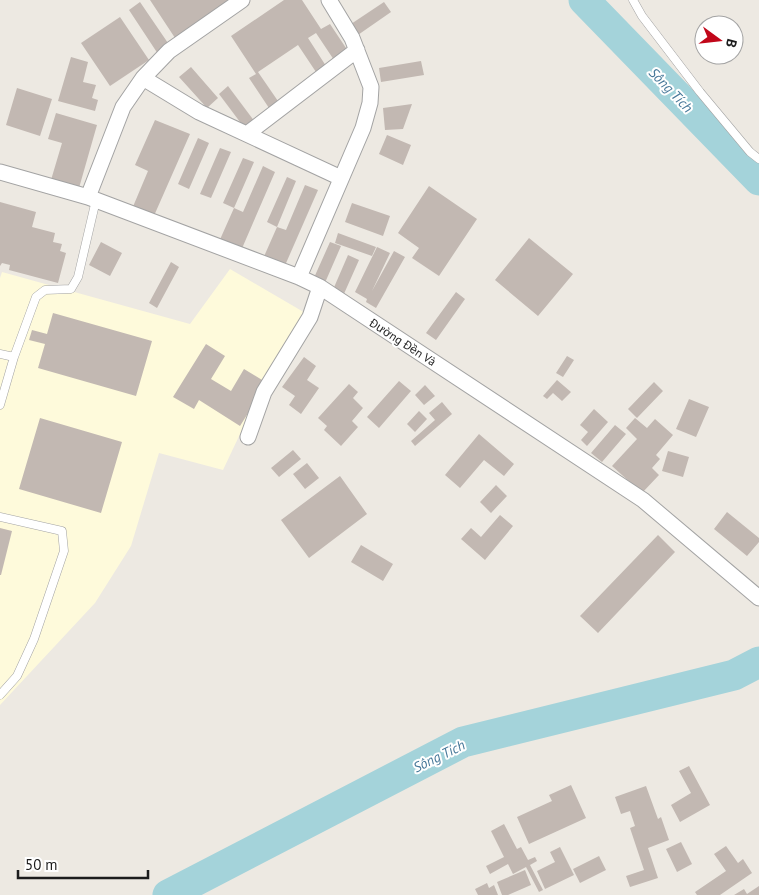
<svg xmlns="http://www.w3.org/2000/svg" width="759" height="895" font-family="'PT Sans',sans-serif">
<rect width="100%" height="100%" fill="#ede9e2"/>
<path fill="#fefadb" d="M230 269 307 314 258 396 223 470 159 453 131 546 95 603 0 705V278L2 272 190 324Z"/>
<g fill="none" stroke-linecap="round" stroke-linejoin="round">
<path stroke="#a4d3da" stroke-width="31" d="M584 0 759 180
M168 895 463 742 734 675 759 662"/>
</g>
<path fill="#c2b8b2" d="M150 0H229L177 41Z
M284 0H302L321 29 330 24 348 51 334 60 316 33 308 38 326 66 316 72 298 45 258 72 280 104 271 111 249 78 256 74 231 36Z
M140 2 170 46 158 54 129 10Z
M384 2 391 12 355 37 348 26Z
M120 17 149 60 110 86 81 43Z
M71 57 88 62 83 82 96 85 92 98 98 100 95 111 58 101Z
M421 61 424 75 381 82 379 68Z
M191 67 218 98 207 108 179 77Z
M228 86 255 122 246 130 219 94Z
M17 88 52 99 40 136 6 125Z
M412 104 403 129 385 130 383 108Z
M56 113 97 125 79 188 51 180 62 143 48 139Z
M155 120 190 134 153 218 132 209 148 171 135 165Z
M387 135 411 145 403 165 379 154Z
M198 138 209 143 189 189 178 184Z
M220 148 231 152 211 198 200 194Z
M243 158 254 162 234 208 243 212 263 166 275 172 240 253 218 244 234 208 223 203Z
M287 177 296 181 277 227 267 222Z
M305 185 318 190 283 270 262 261 277 227 286 230Z
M429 186 477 219 439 276 412 258 419 248 398 233Z
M0 202 36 212 32 227 55 233 53 242 62 244 60 251 66 253 58 283 9 270 10 265 2 263 0 266Z
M352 203 390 216 383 236 345 222Z
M338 233 376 247 372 256 335 243Z
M529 238 573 274 538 316 495 280Z
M101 242 122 253 110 276 89 265Z
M330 242 341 246 324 285 313 280Z
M377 247 390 253 372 291 394 251 405 257 376 308 366 302 367 299 355 292Z
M348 255 359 260 343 296 332 292Z
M171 262 179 267 157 308 149 303Z
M456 292 465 299 436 340 426 333Z
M53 313 152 341 136 396 38 368 45 344 29 340 32 330 47 334Z
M206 344 225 356 211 379 231 391 244 369 267 383 240 426 199 400 194 409 173 397Z
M567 356 574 360 563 377 556 373Z
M304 357 316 366 307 380 319 388 301 414 289 405 295 396 282 387Z
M557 380 571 392 562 401 553 393 547 399 543 396Z
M399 381 411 391 379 428 367 417Z
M654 382 663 391 637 418 628 409Z
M349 384 358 392 353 398 363 408 352 421 358 427 341 446 324 430 327 426 318 418Z
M425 385 435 396 424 405 415 395Z
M689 399 709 407 696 437 676 429Z
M442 402 452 414 415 446 411 441 435 420 429 413Z
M594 409 608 422 587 446 581 440 588 432 580 425Z
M419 411 427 419 415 432 407 424Z
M40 418 122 442 101 513 19 489Z
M635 418 647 428 655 419 673 435 656 455 660 459 652 468 659 475 642 493 612 466 637 439 626 428Z
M615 425 626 434 602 462 591 453Z
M479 434 514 464 504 476 484 460 460 488 445 475Z
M293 450 301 459 279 477 271 468Z
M668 451 689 457 683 477 662 471Z
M307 463 319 478 305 489 293 474Z
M340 476 367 514 309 558 281 520Z
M496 485 507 496 491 513 480 502Z
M727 512 759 538V542L747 556 714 529Z
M500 515 513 526 485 560 461 539 471 528 481 537Z
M0 528 12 531 1 575H0Z
M658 535 675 552 598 633 580 616Z
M361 545 393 564 383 581 351 562Z
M689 766 710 805 680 822 671 805 691 793 679 771Z
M571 785 586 818 529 844 517 817 552 801 549 795Z
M646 786 658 819 661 817 669 840 648 848 658 878 630 887 626 876 644 870 630 828 635 826 630 811 621 814 615 797Z
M504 824 517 849 521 847 528 860 535 857 537 861 530 865 543 890 539 892 526 867 513 874 508 864 490 874 486 866 504 857 491 831Z
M681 842 692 864 677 872 666 849Z
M726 846 738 863 743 859 752 873 720 895H697L695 892 726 871 714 854Z
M560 847 574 875 545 889 537 871 555 862 550 852Z
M599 856 606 870 580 883 573 869Z
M525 870 531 885 508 895H502L497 882Z
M487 883 489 888 494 885 498 895H478L475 889Z
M759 886V895H734L744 889 747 894Z"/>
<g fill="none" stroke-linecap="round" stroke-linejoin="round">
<defs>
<path id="lane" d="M633 0 642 16 700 92 750 152 759 159
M0 354 14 357 0 405
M14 357 36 297 45 290 71 289 78 277 96 200
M0 517 62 531 64 551 34 639 17 676 0 695"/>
<path id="street" d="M143 78 199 112 341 178
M247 134 357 50
M0 172 88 197 299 277 320 287 643 500 759 598
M88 197 123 107 143 78 169 51 242 0
M299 277 363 128 370 103 371 87 352 38 329 0
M248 437 264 392 310 317 320 287"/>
</defs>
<use href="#lane" stroke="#a3a3a3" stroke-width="9"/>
<use href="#street" stroke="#a3a3a3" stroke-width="17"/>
<use href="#lane" stroke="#fff" stroke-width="8"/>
<use href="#street" stroke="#fff" stroke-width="15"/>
</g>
<g text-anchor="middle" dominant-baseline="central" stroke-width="4" stroke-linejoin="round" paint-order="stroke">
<g font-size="12" fill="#1c1c1c" stroke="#fff">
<text transform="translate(403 342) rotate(33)">Đường Đền Và</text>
</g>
<g font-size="14" font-style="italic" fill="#477899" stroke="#fff">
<text transform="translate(671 90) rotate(46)">Sông Tích</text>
<text transform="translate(439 756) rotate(-26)">Sông Tích</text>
</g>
</g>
<g transform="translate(719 40) rotate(105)"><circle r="24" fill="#ffffff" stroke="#a4a4a4"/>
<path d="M0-4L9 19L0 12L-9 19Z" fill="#c1071a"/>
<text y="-8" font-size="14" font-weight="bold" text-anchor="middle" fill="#1c1c1c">B</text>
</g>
<path d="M18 870v8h130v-8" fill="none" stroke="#1c1c1c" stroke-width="2.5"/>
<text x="25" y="870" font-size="15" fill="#1c1c1c" stroke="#ffffff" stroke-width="4" paint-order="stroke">50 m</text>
</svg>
